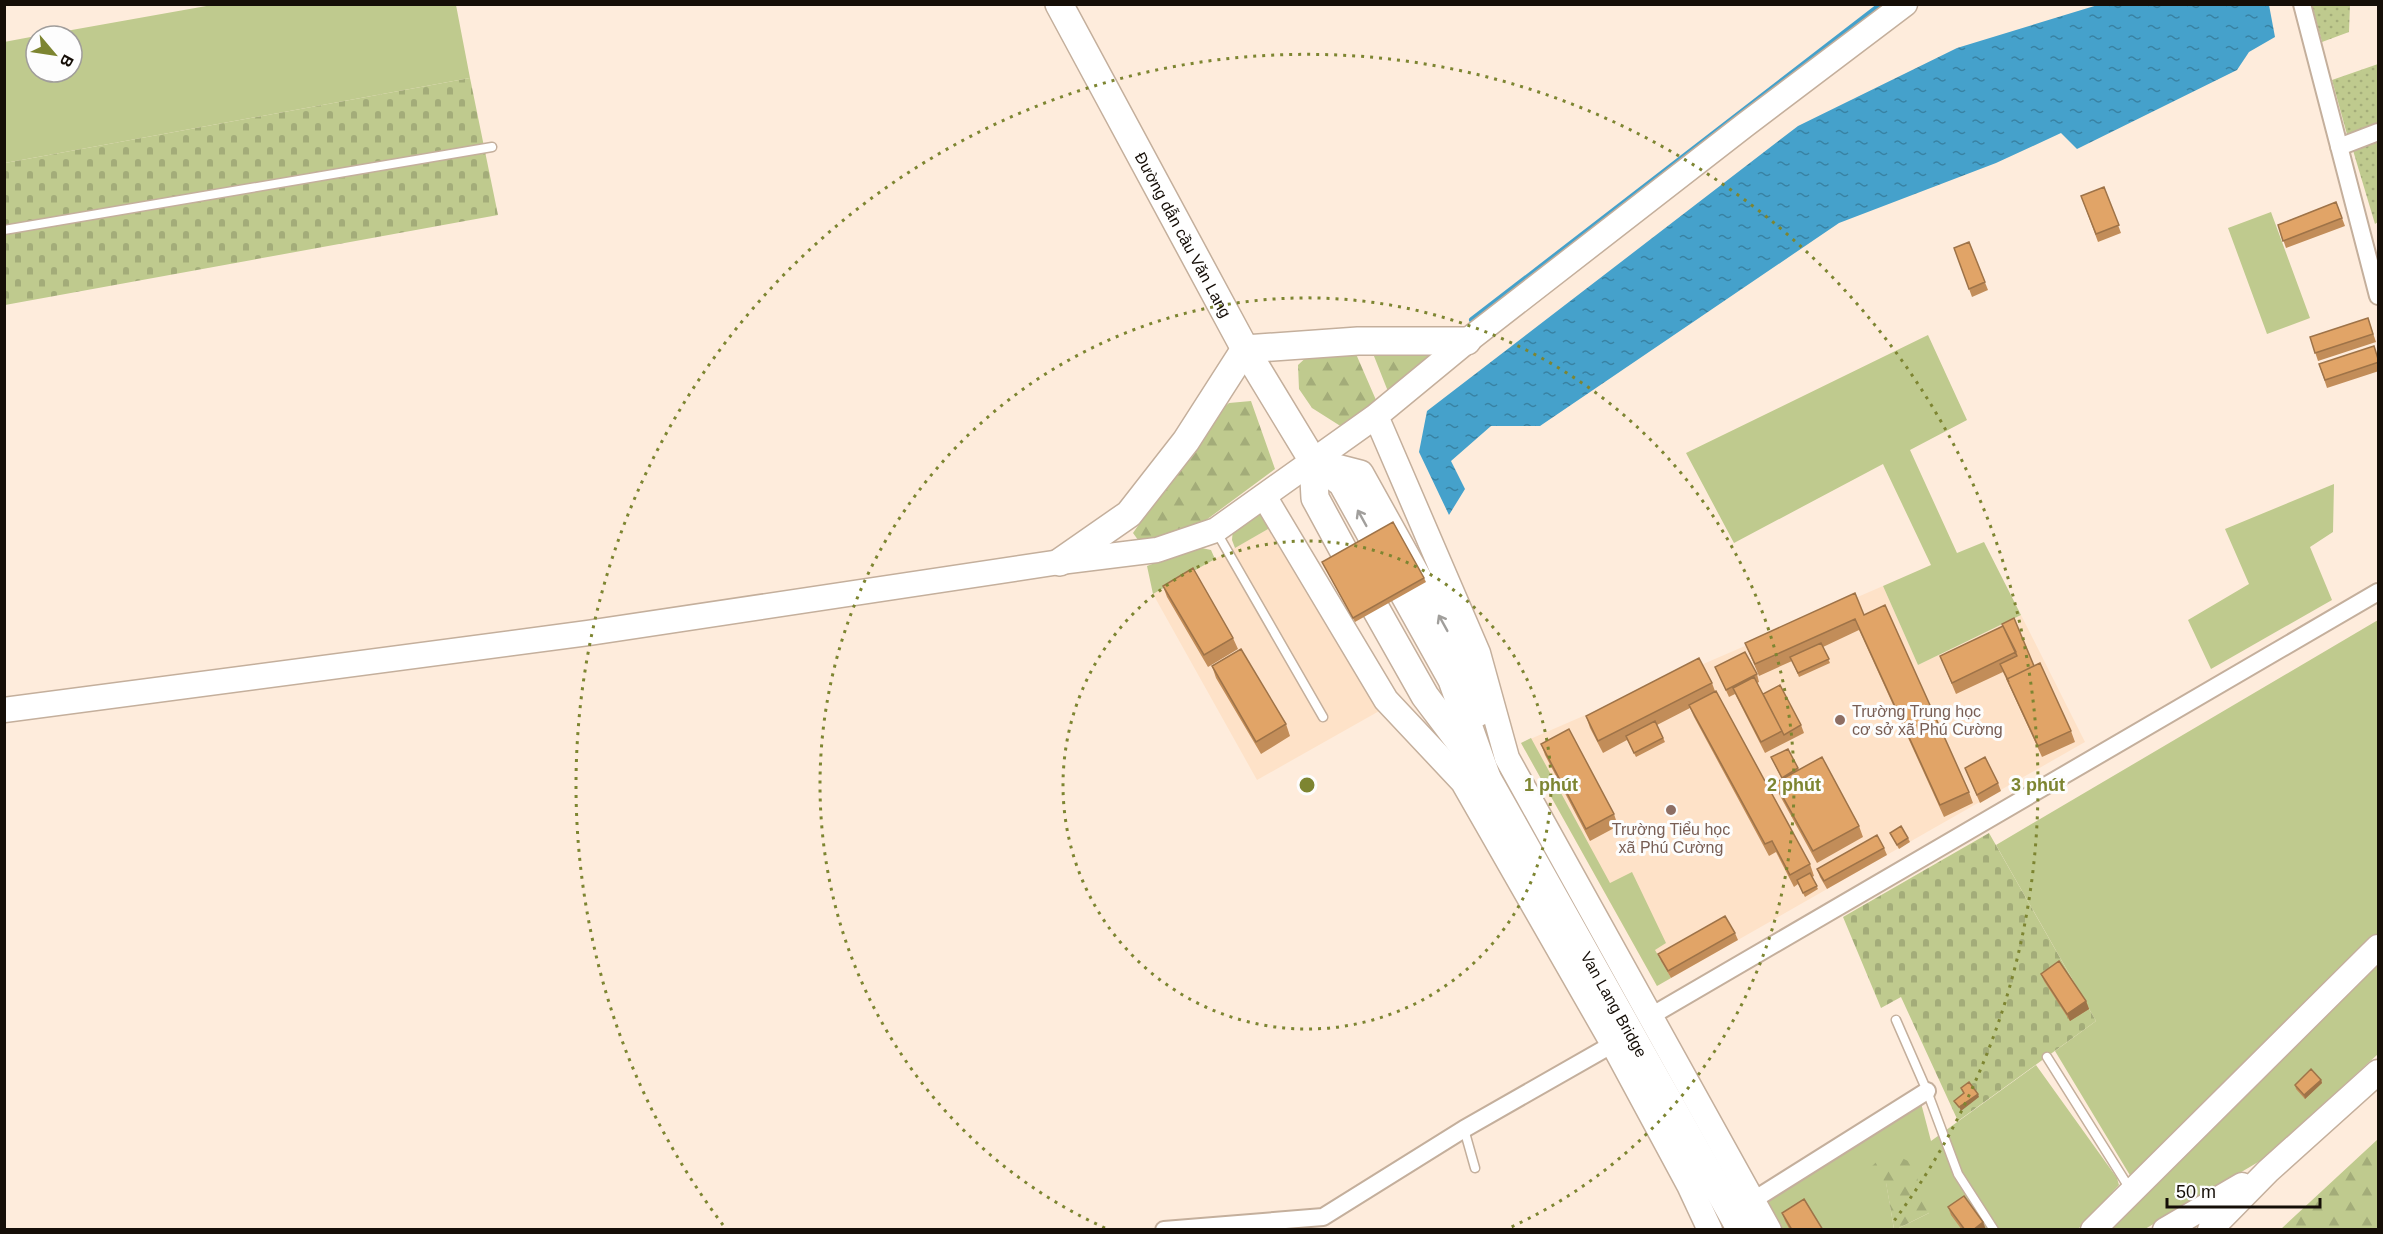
<svg xmlns="http://www.w3.org/2000/svg" width="2383" height="1234" font-family="Helvetica,sans-serif">
<defs>
<pattern id="forest-firs" width="22" height="20" patternUnits="userSpaceOnUse" patternTransform="scale(1.5)"><rect width="22" height="20" fill="#bfca8e"/><path d="M5 1l3.5 6h-7zM16 11l3.5 6h-7z" fill="#a3ac79"/></pattern>
<pattern id="cemetery-stones" width="16" height="16" patternUnits="userSpaceOnUse" patternTransform="scale(1.5)"><rect width="16" height="16" fill="#bfca8e"/><path d="M2 7V4a2 2 0 0 1 4 0v3zM10 15v-3a2 2 0 0 1 4 0v3z" fill="#a3ac79"/></pattern>
<pattern id="garden-dots" width="8" height="8" patternUnits="userSpaceOnUse" patternTransform="scale(1.5)"><rect width="8" height="8" fill="#bfca8e"/><path d="M2 2h.1M6 6h.1" fill="none" stroke="#a3ac79" stroke-width="1.8" stroke-linecap="round"/></pattern>
<pattern id="water-ripples" width="26" height="14" patternUnits="userSpaceOnUse" patternTransform="scale(1.5)"><rect width="26" height="14" fill="#45a1cb"/><path d="M2 4q2-2 4 0t4 0M15 11q2-2 4 0t4 0" fill="none" stroke="#3882a3"/></pattern>
</defs>
<rect width="100%" height="100%" fill="#feecdc"/>
<path fill="#fee2c8" d="M1277 524 1381 710 1257 780 1153 594Z
M1883 586 1918 665 2021 615 2085 742 1657 986 1521 743Z"/>
<path fill="#bfca8e" d="M212 5H456L470 78 5 163 4 42 36 36V72H72V36H38Z
M2271 212 2310 318 2267 334 2228 228Z
M1928 335 1967 420 1910 450 1957 553 1984 542 2021 615 1918 665 1883 586 1931 565 1883 464 1734 543 1686 453Z
M2334 484 2333 532 2310 547 2332 600 2211 669 2188 620 2249 584 2225 529Z
M1266 514 1277 524 1235 548 1232 540 1233 527 1250 516Z
M1197 547 1211 550 1215 559 1153 594 1147 566Z
M2378 620V937L2131 1177 2055 1051 2096 1021 1996 845Z
M1531 738 1610 883 1632 872 1666 943 1655 950 1671 978 1657 986 1521 743Z
M2378 962V1054L2265 1158 2145 1229 2104 1230Z
M2036 1065 2117 1178 2119 1185 2078 1229H1897L1929 1213 1886 1182 1894 1229H1780L1765 1201 1921 1103 1931 1141Z"/>
<path fill="url(#forest-firs)" d="M1415 348 1430 357 1389 394 1372 351Z
M1312 352 1356 354 1376 400 1342 427 1312 408 1299 389 1298 365Z
M1251 401 1275 469 1194 529 1141 544 1133 533 1213 416 1229 403Z
M2378 1139V1229H2281Z
M1888 1151 1912 1163 1929 1213 1897 1229H1894L1886 1183 1870 1168Z"/>
<path fill="url(#cemetery-stones)" d="M470 78 498 215 5 305V163Z
M1989 833 2096 1021 1958 1121 1901 997 1881 1008 1843 917Z"/>
<path fill="url(#garden-dots)" d="M2312 5H2350L2349 32 2322 42Z
M2378 64V126L2348 138 2332 80Z
M2378 137V222L2375 224 2352 147Z"/>
<path fill="url(#water-ripples)" d="M2101 4 2269 5 2275 37 2249 52 2237 70 2077 149 2061 133 1996 163 1839 223 1540 426H1491L1451 461 1465 489 1449 515 1419 452 1427 411 1798 126 1957 48Z"/>
<g fill="none" stroke-linecap="round" stroke-linejoin="round">
<path stroke="#45a1cb" stroke-width="6" d="M1472 320 1882 4"/>
<defs>
<path id="service" d="M4 230 492 147
M1216 531 1323 717
M1896 1020 1927 1091 1958 1174 1994 1230
M2047 1057 2130 1189
M1464 1129 1475 1168"/>
<path id="minor" d="M2302 4 2378 296
M2339 147 2378 132
M1651 1016 2378 592
M1752 1201 1927 1091
M1164 1230 1323 1217 1464 1129 1613 1044"/>
<path id="secondary" d="M1376 416 1478 653 1507 758 1769 1230
M1264 496 1386 700 1463 782 1613 1044 1689 1185 1710 1230
M4 710 588 633 1060 562 1157 550 1216 530 1376 416 1467 341 1745 125 1905 4
M2093 1230 2378 947
M2165 1230 2242 1185
M2210 1230 2268 1171 2378 1072"/>
<g id="primary">
<path id="s1" d="M1059 4 1245 349 1313 461 1342 483 1452 680 1487 778"/>
<path id="s2" d="M1313 461 1315 498 1360 581 1425 696 1487 778 1741 1230"/>
<path d="M1325 465 1360 474 1470 672 1477 713"/>
<path d="M1060 562 1129 514 1186 441 1245 349 1358 341H1467"/>
</g>
</defs>
<use href="#service" stroke="#c4af9c" stroke-width="11"/>
<use href="#minor" stroke="#c4af9c" stroke-width="20"/>
<use href="#secondary" stroke="#c4af9c" stroke-width="27"/>
<use href="#primary" stroke="#c4af9c" stroke-width="30"/>
<use href="#service" stroke="#fff" stroke-width="8"/>
<use href="#minor" stroke="#fff" stroke-width="16"/>
<use href="#secondary" stroke="#fff" stroke-width="24"/>
<use href="#primary" stroke="#fff" stroke-width="27"/>
</g>
<path fill="#c28d59" d="M2104 187 2121 233 2098 242 2081 196Z
M2336 202 2345 226 2286 248 2278 225Z
M1969 242 1988 290 1972 297 1954 248Z
M2368 318 2376 342 2318 361 2310 337Z
M2379 358V371L2327 388 2319 364Z
M1322 562 1424 578 1426 582 1355 622Z
M1163 586 1233 638 1238 649 1208 667 1167 597Z
M1864 615 1969 792 1973 803 1944 817 1859 630 1823 647 1830 663 1799 677 1792 661 1759 676 1745 643Z
M2003 626 2034 666 2071 731 2075 742 2042 757 2003 672 1956 694 1940 656Z
M1212 666 1286 724 1290 736 1261 754 1216 678Z
M1715 667 1757 674 1759 682 1757 683 1763 694 1801 725 1804 733 1765 753 1735 694 1729 697Z
M1712 683 1715 691 1810 864 1814 876 1812 877 1818 889 1805 897 1798 884 1794 887 1776 852 1769 856 1694 717 1690 708 1657 725 1665 742 1636 757 1627 740 1603 753 1590 728 1586 716Z
M1541 744 1614 814 1618 826 1590 841 1545 755Z
M1788 749 1799 770 1859 826 1863 837 1817 863 1779 794 1775 783 1782 779 1771 757Z
M1965 768 1998 783 2001 791 1980 803Z
M1890 833 1908 838 1910 842 1899 849Z
M1884 848 1887 855 1827 889 1820 877 1817 869Z
M1735 933 1738 940 1671 978 1661 961 1658 954Z
M2041 974 2086 1001 2089 1009 2070 1021 2044 981Z
M2321 1080 2322 1083 2305 1099 2296 1089 2295 1085Z
M1948 1207 1983 1222 1986 1230H1962L1951 1215Z
M1782 1213 1823 1230H1790L1785 1221Z"/>
<path fill="#9e7348" d="M2086 1001 2089 1009 2070 1021 2067 1014Z
M2321 1080 2322 1083 2305 1099 2304 1095Z
M1978 1094 1979 1097 1961 1111 1959 1107Z
M1983 1222 1986 1230H1973Z"/>
<path fill="#e1a467" stroke="#9e7348" stroke-width="1.5" d="M2104 187 2119 225 2096 234 2081 196Z
M2336 202 2342 218 2283 241 2278 225Z
M1969 242 1985 282 1969 289 1954 248Z
M2368 318 2373 334 2315 353 2310 337Z
M2374 346 2379 362 2325 380 2319 364Z
M1393 522 1424 578 1353 618 1322 562Z
M1193 568 1233 638 1204 655 1163 586Z
M1855 593 1864 615 1885 605 1969 792 1940 805 1855 619 1755 664 1745 643Z
M2014 618 2034 666 2007 679 2009 682 2000 664 2017 656 2002 624Z
M2003 626 2016 652 1952 683 1940 656Z
M1821 643 1829 659 1798 673 1790 657Z
M1241 649 1286 724 1256 742 1212 666Z
M1745 652 1757 674 1726 690 1715 667Z
M1699 658 1712 683 1598 741 1586 716Z
M2040 663 2071 731 2038 746 2007 679Z
M1754 677 1782 731 1761 742 1733 688Z
M1780 685 1801 725 1784 735 1763 694Z
M1716 691 1810 864 1790 875 1772 841 1765 844 1689 705Z
M1655 721 1663 738 1634 753 1626 736Z
M1569 729 1614 814 1586 829 1541 744Z
M1788 749 1798 768 1782 778 1771 757Z
M1822 757 1859 826 1813 851 1775 783Z
M1985 757 1998 783 1977 795 1965 768Z
M1901 826 1908 838 1897 845 1890 833Z
M1877 835 1884 848 1824 881 1817 869Z
M1810 873 1817 886 1803 893 1797 880Z
M1725 916 1735 933 1668 971 1658 954Z
M2059 961 2086 1001 2067 1014 2041 974Z
M2311 1069 2321 1080 2304 1095 2295 1085Z
M1969 1082 1978 1094 1959 1107 1954 1101 1964 1093 1961 1088Z
M1964 1196 1983 1222 1973 1230H1965L1948 1207Z
M1804 1199 1823 1230H1792L1782 1213Z"/>
<defs><path id="oneway-shaft" d="M-6 0H5M1.5-3L5.5 0L1.5 3" fill="none" stroke-width="1.6" stroke-linecap="round" stroke-linejoin="round" transform="scale(1.5)"/></defs>
<g stroke="#a19f9c">
<use href="#oneway-shaft" transform="translate(1362 518) rotate(-119)"/>
<use href="#oneway-shaft" transform="translate(1443 623) rotate(-119)"/>
</g>
<g fill="none" stroke="#7d8531" stroke-width="3" stroke-dasharray="3 6">
<circle cx="1307" cy="785" r="244"/>
<path d="M1105 1228A487 487 0 1 1 1509 1228"/>
<path d="M723 1225A731 731 0 1 1 1891 1225"/>
</g>
<g fill="#8d6e63" stroke="#fdfdfd" stroke-width="2">
<circle cx="1840" cy="720" r="6"/>
<circle cx="1671" cy="810" r="6"/>
</g>
<g text-anchor="middle" dominant-baseline="central" stroke-width="6" stroke-linejoin="round" paint-order="stroke">
<g font-size="16" fill="#150e07" stroke="#fdfdfd">
<text stroke="none"><textPath href="#s1" startOffset="262">Đường dẫn cầu Văn Lang</textPath></text>
<text stroke="none"><textPath href="#s2" startOffset="626">Van Lang Bridge</textPath></text>
</g>
<g font-size="16" fill="#785e54" stroke="#fdfdfd" text-anchor="start">
<text x="1852" y="711">Trường Trung học<tspan x="1852" dy="18">cơ sở xã Phú Cường</tspan></text>
<text x="1671" y="829" text-anchor="middle">Trường Tiểu học<tspan x="1671" dy="18">xã Phú Cường</tspan></text>
</g>
</g>
<circle cx="1307" cy="785" r="9" fill="#7d8531" stroke="#fdfdfd" stroke-width="3"/>
<g font-size="18" text-anchor="middle" font-weight="bold" fill="#7d8531" stroke="#fdfdfd" stroke-width="6" stroke-linejoin="round" paint-order="stroke">
<text x="1551" y="791">1 phút</text>
<text x="1794" y="791">2 phút</text>
<text x="2038" y="791">3 phút</text>
</g>
<rect width="2383" height="1234" fill="none" stroke="#150e07" stroke-width="12"/>
<g transform="translate(54 54) rotate(119)"><circle r="28" fill="#fdfdfd" stroke="#a09d9b" stroke-width="1.5"/>
<path d="M0-4.5L10 22L0 15L-10 22Z" fill="#7d8531"/>
<text y="-9" font-size="16" font-weight="bold" text-anchor="middle" fill="#150e07">B</text>
</g>
<path d="M2167 1198v9h153v-9" fill="none" stroke="#150e07" stroke-width="3"/>
<text x="2176" y="1198" font-size="18" fill="#150e07" stroke="#fdfdfd" stroke-width="4.5" paint-order="stroke">50 m</text>
</svg>
